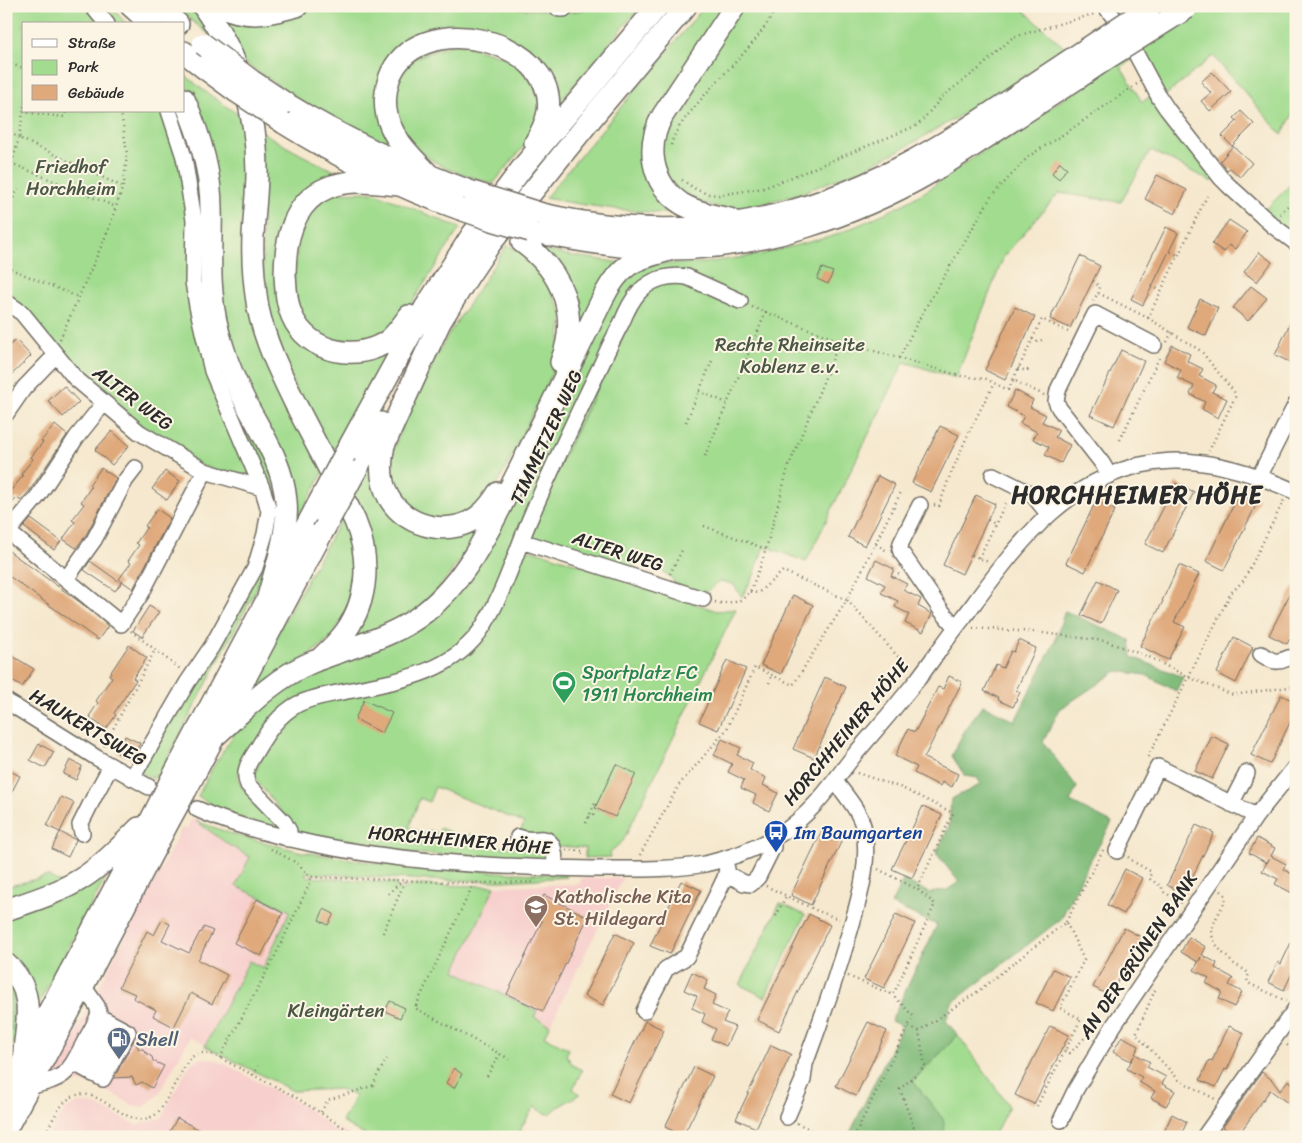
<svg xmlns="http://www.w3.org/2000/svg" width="1302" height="1143" font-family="Sriracha,sans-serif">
<rect width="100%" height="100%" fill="#fcf5e5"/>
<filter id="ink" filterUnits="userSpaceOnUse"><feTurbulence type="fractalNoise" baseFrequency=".02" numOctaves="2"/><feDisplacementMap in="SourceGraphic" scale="10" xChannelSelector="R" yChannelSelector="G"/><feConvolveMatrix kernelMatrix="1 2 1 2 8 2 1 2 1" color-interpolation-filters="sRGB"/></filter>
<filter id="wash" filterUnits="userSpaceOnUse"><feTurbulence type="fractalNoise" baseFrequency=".0096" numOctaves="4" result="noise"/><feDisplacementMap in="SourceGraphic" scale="20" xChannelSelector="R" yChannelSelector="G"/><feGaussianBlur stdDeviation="1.12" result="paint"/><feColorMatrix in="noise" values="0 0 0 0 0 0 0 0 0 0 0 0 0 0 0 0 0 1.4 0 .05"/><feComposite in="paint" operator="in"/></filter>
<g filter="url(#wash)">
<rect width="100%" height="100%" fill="#f5e8ce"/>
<path fill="#f7d0cd" d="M192 819 229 845 250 857 236 886 290 911 263 968 249 961 206 1045 190 1037 158 1095 144 1107 135 1106 96 1085 81 1082 72 1083 57 1094 53 1075 182 828 186 830Z
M581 878H623L550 1025 534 1017 537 1011 455 971 495 886 580 884Z
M204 1058 216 1060 225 1064 289 1098 308 1109 328 1125 335 1132 339 1129 354 1137H47L59 1118 67 1109 76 1104 83 1103 96 1105 136 1125 161 1118 186 1070 191 1064 198 1059Z"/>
<path fill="#a2dc8f" stroke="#66845d" d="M6 6H87L102 24H24V111H165L180 160 190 220V283L255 482 202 466 144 429 6 302Z
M97 6H110L127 24H112Z
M174 6H197L223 46Z
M320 6H509L525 9 571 12 605 6H641L555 108V96L474 32 387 70 404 157 306 104 251 67 244 62 220 15 295 14Z
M705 6H728L649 125 681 214C635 212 590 207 545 198Z
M743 6H1019L1066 49 994 96 904 148 862 169 814 188 799 194 756 205 736 208H721L678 195 658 155 673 108Z
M1206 6H1296V108L1282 135 1213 56 1165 96 1137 50Z
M457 43 517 61 543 100 528 141 493 184 448 169 433 161 420 152 392 116 390 97 407 61Z
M1132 54 1134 58 1121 67 1142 102 1153 95 1217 177 1212 182 1151 150 1121 202 1059 193 1004 256 956 378 904 362 806 562 770 548 766 549 764 546 754 575 742 597 733 584 720 581 704 594 673 583 674 581C667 572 649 564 638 561L633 572 531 537 530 526 651 278 480 623 452 652 422 669 306 695 239 769 238 779 242 788 280 827 277 830 222 812 198 796 213 767 236 731 274 691 440 607 626 274 655 264 703 263 758 255 833 236 861 224 902 205 931 188 955 170Z
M184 74 203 90 250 123 247 259 323 473 308 500 288 547 292 526 228 344 191 98 184 84Z
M172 111H183L202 177 204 273 269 461 279 512 266 570 260 582 158 776 155 775 153 779 140 772 168 722 271 519 214 369Z
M261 131C289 149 317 164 347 176L281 241 309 348 399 336 341 446 337 445 331 457 299 398 267 311 263 281Z
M1296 179V239L1264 211Z
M373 192 460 228 397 326 389 333 342 347 304 323 293 288 300 224 331 193Z
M507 245 516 249 543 274 563 314 557 362 545 389 496 488 479 508 445 522 408 510 386 472 413 395 449 334Z
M539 249 567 255 623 263 577 339Z
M376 446 392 514 481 522 479 535 425 606 357 640 349 636 357 625 352 499Z
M344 514 354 539 356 591 332 638 246 700 274 639Z
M530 550 550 555 717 611 736 609 623 841 610 852V857L585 858V848L559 846 520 832 524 823 435 787 429 802 420 798 409 827 427 835 429 830 438 833 440 828 467 839 469 834 504 848 506 844 514 848 516 843 539 844 546 846 549 858 541 861 515 858 403 853 306 836 294 828 253 776 271 740 290 712 447 667 524 553Z
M196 821 232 834 302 852 382 864 512 873 566 875 567 877 504 881 426 880 305 873V875L311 877 395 883 398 888 404 890 410 885 495 886 455 971 537 1011 534 1017 550 1025 544 1036 569 1049 566 1055 574 1066 582 1070 573 1089 580 1094 558 1107 550 1114 544 1113 534 1107 520 1129 532 1137H368L342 1122 355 1096 340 1089 293 1091 205 1046 249 961 263 968 290 911 236 886 250 857 229 845Z
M111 868 34 1012 6 959V916Z
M48 876 62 884 6 905V887Z
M780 903 805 915 765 997 740 985Z
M6 1025 17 1035 6 1059Z
M958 1035 1009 1106 993 1137H936L945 1129 913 1081Z"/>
<path fill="#81bc7a" stroke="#567452" d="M1065 611 1130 640 1132 657 1183 677 1176 691 1146 675 1117 671 1060 709 1043 742 1077 787 1070 802 1112 823 1088 864 1061 919 952 1003 946 1021 958 1035 913 1081 943 1119 945 1129 936 1137H848L902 1026 891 1021 937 925 891 904 903 880 930 893 947 890 959 882 936 853 949 827 951 799 980 785 978 778 965 776 952 756 965 729 983 705 1015 721 1054 643Z
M6 972 20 994 17 1035 6 1025Z"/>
<g id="blocks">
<path fill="#dfa97b" d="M1212 72 1231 92 1210 111 1201 101 1211 93 1201 82Z
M1241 111 1254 124 1232 146 1222 136 1237 121 1234 118Z
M1233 146 1252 163 1240 177 1230 168 1227 170 1220 161Z
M1060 162 1067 168 1059 179 1052 173Z
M1157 175 1187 190 1175 214 1145 199Z
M1229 220 1247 232 1235 249 1229 245 1224 252 1212 244Z
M1166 227 1178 233 1143 305 1131 299Z
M1259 252 1272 262 1257 282 1244 272Z
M1080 256 1100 266 1070 328 1050 319Z
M822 268 833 272 828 284 817 279Z
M1251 286 1267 298 1248 321 1233 308Z
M1200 299 1218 308 1206 336 1187 327Z
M1015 307 1035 317 1005 380 985 370Z
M1296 311V365L1275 355Z
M16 340 31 356 6 380V348Z
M1172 345 1190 354 1187 361 1203 369 1199 376 1216 385 1212 392 1227 399 1218 418 1202 409 1205 402 1190 394 1194 386 1177 378 1181 370 1164 361Z
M1121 350 1144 361 1114 426 1090 415Z
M64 386 79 402 63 417 48 401Z
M1015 390 1033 400 1030 407 1046 415 1042 422 1059 430 1055 437 1070 445 1061 463 1045 455 1049 447 1033 439 1037 432 1020 423 1024 416 1007 407Z
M55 425 67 435 30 490 21 501 17 498 6 509V496L23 476 21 474 33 459 31 457 43 442 41 441Z
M940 426 959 435 931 492 912 483Z
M112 431 129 446 112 465 95 450Z
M101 468 116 478 86 535 76 548 63 539 75 522 72 520 84 504 81 502 91 487 89 485Z
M165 471 180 481 167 500 152 489Z
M878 476 895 485 865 546 848 537Z
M1176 483 1194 492 1163 553 1145 544Z
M1241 490 1259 499 1224 570 1206 561Z
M976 495 995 504 962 574 943 565Z
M1096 501 1115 510 1085 572 1066 563Z
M157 509 170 518 133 589 119 579 131 563 128 561 139 545 136 543 147 527 145 526Z
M31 519 61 541 54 550 24 527Z
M6 549 81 603 108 626 98 640 6 574Z
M876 560 894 569 891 576 907 584 903 590 921 599 918 606 932 614 923 632 905 623 909 614 895 607 898 601 881 593 885 585 868 576Z
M90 561 121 583 115 591 84 570Z
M1179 565 1199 574 1174 622 1185 627 1168 660 1140 646 1163 601H1162Z
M1098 580 1117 590 1101 624 1081 615Z
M1296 582V628L1287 644 1269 635Z
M793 595 813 605 781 674 761 665Z
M149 606 159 612 142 637 133 631Z
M1234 637 1253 647 1236 683 1217 673Z
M1019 640 1036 648 1016 690 1020 692 1013 707 998 700 999 698 984 691 996 665 1003 668 1011 651 1014 652Z
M129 645 147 658 133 678 136 680 114 713 116 715 106 729 90 718 91 716 90 715 98 703 96 701 112 677 109 675Z
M6 652 34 669 22 687 6 677Z
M727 660 746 669 718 730 699 722Z
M949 676 962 682 924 758 958 774 952 787 942 782 940 786 914 773 917 767 895 756 908 729 915 732 938 687 943 689Z
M825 677 846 687 814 758 793 749Z
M1281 695 1296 702V710L1270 764 1251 755Z
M364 700 392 713 382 733 355 719Z
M125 736 140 743 132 759 117 753Z
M1212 736 1229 744 1212 779 1195 771Z
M722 739 741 748 737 755 753 763 750 770 766 778 763 785 778 793 769 811 753 803 756 795 741 788 744 780 728 772 732 764 714 755Z
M39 744 54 752 45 768 30 760Z
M70 760 82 766 76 780 63 774Z
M616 764 636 774 615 817 595 808Z
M6 769 20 776 6 803Z
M61 797 74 803 60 832 47 826Z
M923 806 942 815 912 878 892 869Z
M1196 825 1214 833 1184 894 1167 885Z
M822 831 842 840 811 905 791 895Z
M60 832 76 840 68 857 52 849Z
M1257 838 1275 848 1271 856 1286 864 1283 869 1296 876V895L1275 884 1278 879 1262 871 1269 859 1267 863 1249 853Z
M1125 869 1142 878 1124 914 1107 905Z
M681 881 701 890 670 954 650 946Z
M544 895 588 917 543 1011 507 994 542 921 533 917Z
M257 899 283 913 261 956 234 943Z
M324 909 334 914 328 925 319 920Z
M809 914 830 925 779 1031 757 1020Z
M896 914 915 923 884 988 864 979Z
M162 920 170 924 162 940 189 953 200 932 201 933 204 927 213 931 198 960 227 975 212 1004 191 993 174 1027 153 1016 156 1010 133 998 135 994 119 987 147 931 154 935Z
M1124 928 1141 937 1110 996 1093 987Z
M1296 932V972L1293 971 1284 990 1268 982 1278 962 1281 964Z
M615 933 634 943 603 1005 584 996Z
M1189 937 1206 947 1202 955 1217 963 1215 968 1233 978 1229 985 1242 992 1234 1007 1219 999 1222 992 1206 983 1209 978 1194 970 1201 957 1198 962 1181 952Z
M1053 969 1070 977 1053 1011 1036 1003Z
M692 972 708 980 704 989 716 995 712 1005 728 1012 723 1022 735 1027 726 1046 711 1039 716 1029 702 1022 705 1014 692 1008 697 996 684 990Z
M390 1001 405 1008 400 1018 385 1011Z
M645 1021 664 1030 629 1103 610 1094Z
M868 1022 887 1031 856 1096 836 1086Z
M1050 1026 1069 1035 1034 1104 1015 1095Z
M1229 1026 1244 1033 1227 1070 1225 1069 1216 1087 1200 1080 1209 1060 1212 1061Z
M1122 1036 1139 1046 1135 1054 1150 1062 1147 1067 1166 1077 1162 1084 1175 1091 1166 1106 1151 1098 1155 1091 1139 1082 1142 1077 1127 1069 1134 1056 1131 1061 1113 1052Z
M134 1040 139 1049H143L145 1052 152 1057 153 1061 164 1066 152 1088 142 1082 136 1085 132 1077 114 1078Z
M771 1045 791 1054 756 1128 736 1119Z
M694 1067 713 1076 683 1136 665 1127Z
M454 1068 462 1074 454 1088 446 1083Z
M1262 1072 1272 1080 1280 1091 1288 1080 1296 1086V1109L1270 1090 1237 1137 1223 1127Z
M1172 1114 1187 1122 1180 1137H1162Z
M177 1118 213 1137H167Z"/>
</g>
</g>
<g filter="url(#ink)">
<use href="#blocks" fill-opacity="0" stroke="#726d64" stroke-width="1"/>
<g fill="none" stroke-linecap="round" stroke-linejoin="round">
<defs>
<path id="minor" d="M92 6 107 24
M1105 6 1115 19
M1135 52 1159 97 1167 109 1221 178 1228 185 1272 225 1296 243
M6 302 22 313 75 378 139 432 205 471 262 488
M6 414 24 388 50 361
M993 475 1033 495 1049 515
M1109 475 1102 463 1059 408 1056 401 1058 390 1095 314 1154 345
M1259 477 1296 404
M920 505 901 543 900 549 901 552 941 610 951 622 956 627
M6 530 121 624 141 594 205 471
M8 532 38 496 76 438 104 403
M521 541 703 599
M66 579 94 540 125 481 135 468
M1261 654C1266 657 1273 662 1278 661 1286 661 1286 656 1296 658
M6 701 97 758 149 787
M132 778 187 683 212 646 255 568 265 534 269 511 266 500 262 488 212 371 197 306 193 282 194 220 184 157 169 111
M1231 804 1247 773
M197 809C218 819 241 826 264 832 336 852 411 861 486 865 525 867 563 869 602 869 636 869 672 870 705 864 732 858 759 848 782 833 815 811 832 783 856 753 877 729 898 704 918 679 934 658 948 637 964 617 990 582 1018 542 1051 513 1130 444 1205 451 1296 492
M82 833 80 825 95 795 111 766
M518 837C526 840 531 840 538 839 556 837 555 856 555 869
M288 839 289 831 284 822 248 785C242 772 249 762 256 751 267 732 279 714 298 704 312 697 328 695 342 692 393 682 455 674 484 625 504 592 515 555 529 521 552 467 577 415 602 363 608 349 615 335 622 322 626 312 631 301 639 292 651 279 669 274 687 277L740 301
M1117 851 1158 767 1256 816
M727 874 744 883 751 884 758 877 773 847 772 839
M644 1011 666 969 686 957 688 954 725 878 727 869 724 859
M74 1063 103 1079 128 1032 98 1016
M84 1068 108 1022
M93 1074 118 1027
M28 1087C67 1078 67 1075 85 1041 90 1032 96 1023 99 1013L97 1006 83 986
M787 1117 803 1080 805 1064C821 1021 836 978 849 934 859 900 870 865 864 830 861 812 845 795 835 781
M1061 1120 1076 1089 1114 1025 1256 816 1296 766
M1204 1137 1296 1008"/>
<path id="highway" d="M131 6 151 24
M157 6 178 24
M203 6C238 55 257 112 257 172 257 194 254 215 253 236 252 260 254 284 258 308 265 342 280 372 295 403 315 442 336 481 355 521 370 557 369 598 346 631 339 641 329 650 320 659
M220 6C249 19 268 14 297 6
M560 6H563
M184 52 203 67
M184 99C199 133 211 171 211 208 212 236 209 264 212 292 213 311 217 329 223 347 229 368 238 388 248 407 264 437 283 465 286 501 289 533 275 570 267 601
M285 103C344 139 407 168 472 192
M284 123C340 158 398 187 460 209
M432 178C418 163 399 146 391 127 384 112 384 95 389 79 415 5 559 39 548 112 546 123 541 133 535 143
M399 185C375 183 350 178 327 188 293 202 285 241 285 275 286 289 286 303 292 316 308 353 358 363 389 340 397 333 403 324 409 316
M542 214C672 244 782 228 901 167 958 138 1010 99 1064 64
M730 219C714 216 696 212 682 204 651 184 645 146 663 115L735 6
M530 231C577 241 624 249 672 249 761 248 855 216 931 172 949 162 965 151 982 140 1014 119 1046 99 1078 78
M522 242C562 271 580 314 561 362
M441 320 384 445C380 463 380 482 389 498 407 529 454 538 481 514 488 508 493 501 498 493
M434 332 469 275 490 244 600 108 686 6
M345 454 425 308 472 235 523 167 658 6
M355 472 381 423
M214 737C244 710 273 679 310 663 348 647 391 639 424 613 468 579 492 524 516 476 546 417 574 357 603 298 622 261 635 260 673 249
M170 782 315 510
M186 790 323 531
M6 910C32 901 58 893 81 879 103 865 121 846 139 828
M6 964C34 988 28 1017 24 1050
M6 1092 154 814
M6 1129 83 986 169 821"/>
</defs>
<use href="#minor" stroke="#726d64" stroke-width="18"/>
<use href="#highway" stroke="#726d64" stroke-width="24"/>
<path stroke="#726d64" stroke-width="2.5" stroke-dasharray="1 4" stroke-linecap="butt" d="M6 63 24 68
M24 106 19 138 123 187
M23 112 64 117 66 111
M6 130 19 138 12 163
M671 145C675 129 687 116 698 103 724 71 759 44 777 6
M6 161 116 207
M682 180 697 190 708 194 719 195 764 188 802 173 918 125 944 95 979 69 1013 37 1094 14
M6 211 18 189
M1280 214 1290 204 1296 201
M1171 252 1179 256
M6 267 78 297
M1093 281 1100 287 1098 293
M1152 286 1161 291
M1093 301 1098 293 1148 318 1201 351 1234 392 1235 397 1209 451
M752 307 840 341 961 376 986 379 1008 390 1013 380
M1148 318 1207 196
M60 339 108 231 124 183 127 154 121 111
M1032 339 1039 342 1043 339
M1167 342 1172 332
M899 358 923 312 991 197 1029 156 1064 134 1137 84
M1018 368 1026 371 1029 369
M699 391 727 403
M1044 395 1013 380 1042 319 1070 333
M686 422 712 361
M1120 440 1160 356
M705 456 766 312
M934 505 939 506 949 478 969 432 994 383
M988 520 995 524
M704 526 766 549
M876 544 887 551
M972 555 988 562
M979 558 1007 500
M670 574 682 550
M895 578 898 574 900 575
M750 592 758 593 783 571 847 600 901 492
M715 602 721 603 735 602 743 599 750 592 760 567 766 549 788 468 840 341
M973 628 1035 632 1105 641 1149 657 1188 677 1233 695 1296 686
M131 631 180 669
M769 683 772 674
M104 746 155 650
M1148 757 1231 593 1244 580 1284 500
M857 773 902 788 953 813 917 889
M589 817 598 812
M586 823 596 801
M271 849 297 863 311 877 474 883 536 882
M566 850 583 851V855
M640 855 679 785 727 729 755 667 793 685 847 600 909 669
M1128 857 1134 862 1150 871 1151 874 1149 877 1150 879 1162 887V889L1164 892 1182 903
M474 883 415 1008 511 1060
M766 886 818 911 839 919
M1221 891 1225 895 1226 899C1222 908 1212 923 1212 932 1211 942 1226 957 1233 963 1238 967 1245 969 1249 974L1247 979 1248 983 1286 1001
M388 894 402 881
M776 916 786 896
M1066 922 1103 850
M383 933 405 881
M848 976 893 995
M1155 990 1136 1034 1179 1080 1215 1099
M909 1027 919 1031 977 992 1066 922 1084 960 1060 1008 1081 1019 1037 1106
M1287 1045 1296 1051
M1065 1050 1070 1053 1097 1025
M220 1058 275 956 308 887 311 877
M253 1075 258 1066
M487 1076 500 1054
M373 1086 377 1076 387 1059
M321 1112 328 1100 375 1085
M797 1123 825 1137
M43 1137C50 1126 55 1113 63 1104 93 1072 122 1131 151 1117 159 1114 162 1107 166 1100 171 1091 176 1082 181 1073 192 1053 198 1048 220 1058L292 1095 359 1137
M370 1137 371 1134
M854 1137 913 1016 893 995 935 904 917 889 878 869
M917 1137 900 1089 925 1066 919 1031"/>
<use href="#minor" stroke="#fff" stroke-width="15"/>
<use href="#highway" stroke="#fff" stroke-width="21"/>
<defs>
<path id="highway-bridge" d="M203 44 252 81 285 103
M1064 64 1151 6
M203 67 237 92 284 123
M1078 78 1109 57 1187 8
M472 192 542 214
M460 209 492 220 530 231
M315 510 345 454
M323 531 355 472
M154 814 170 782
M169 821 186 790"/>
</defs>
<use href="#highway-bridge" stroke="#726d64" stroke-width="24" stroke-linecap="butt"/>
<use href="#highway-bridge" stroke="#fff" stroke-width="21"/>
</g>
</g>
<defs>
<symbol id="stadium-pin" viewBox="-11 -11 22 30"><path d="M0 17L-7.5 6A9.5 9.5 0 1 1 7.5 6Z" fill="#2e9e5b" stroke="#fcf5e5"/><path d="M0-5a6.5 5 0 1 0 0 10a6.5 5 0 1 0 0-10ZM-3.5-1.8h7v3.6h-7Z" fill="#fff"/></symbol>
<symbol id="bus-pin" viewBox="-11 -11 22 30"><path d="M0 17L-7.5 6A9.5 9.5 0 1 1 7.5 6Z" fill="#1a4fb4" stroke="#fcf5e5"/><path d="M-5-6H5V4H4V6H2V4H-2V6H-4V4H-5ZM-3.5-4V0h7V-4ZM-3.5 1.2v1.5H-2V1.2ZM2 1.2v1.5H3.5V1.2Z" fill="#fff"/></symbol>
<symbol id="school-pin" viewBox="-11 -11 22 30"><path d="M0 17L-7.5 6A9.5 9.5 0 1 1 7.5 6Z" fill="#8d6e63" stroke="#fcf5e5"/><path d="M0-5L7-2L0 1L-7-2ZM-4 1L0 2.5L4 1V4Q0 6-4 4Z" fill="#fff"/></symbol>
<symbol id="fuel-pin" viewBox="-11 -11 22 30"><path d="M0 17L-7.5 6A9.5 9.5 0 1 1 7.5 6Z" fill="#5c6f8a" stroke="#fcf5e5"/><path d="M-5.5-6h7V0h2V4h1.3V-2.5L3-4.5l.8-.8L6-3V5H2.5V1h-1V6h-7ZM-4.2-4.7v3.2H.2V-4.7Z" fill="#fff"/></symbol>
</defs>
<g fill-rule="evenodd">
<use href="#stadium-pin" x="550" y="669" width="28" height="38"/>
<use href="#bus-pin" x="762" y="818" width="28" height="38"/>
<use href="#school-pin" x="522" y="893" width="28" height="38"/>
<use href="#fuel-pin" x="105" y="1025" width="28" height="38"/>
</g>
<g text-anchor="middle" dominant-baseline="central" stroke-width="4" stroke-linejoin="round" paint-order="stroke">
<g font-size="19" fill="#495744" stroke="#fcf5e5">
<text x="71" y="166">Friedhof<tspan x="71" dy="22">Horchheim</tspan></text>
<text x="790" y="344">Rechte Rheinseite<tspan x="790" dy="22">Koblenz e.v.</tspan></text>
<text x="336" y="1010">Kleingärten</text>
</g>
<g font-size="19" fill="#2b2b2b" stroke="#fcf5e5">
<text transform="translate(133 398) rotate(37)">ALTER WEG</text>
<text transform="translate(546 437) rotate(-65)">TIMMETZER WEG</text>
<text transform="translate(618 551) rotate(18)">ALTER WEG</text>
<text transform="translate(88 727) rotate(31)">HAUKERTSWEG</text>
<text transform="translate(846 732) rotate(-50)">HORCHHEIMER HÖHE</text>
<text transform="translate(460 840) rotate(5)">HORCHHEIMER HÖHE</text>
<text transform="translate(1138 955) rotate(-56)">AN DER GRÜNEN BANK</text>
</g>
<g font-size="19" fill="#27864d" stroke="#fcf5e5" text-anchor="start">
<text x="582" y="672">Sportplatz FC<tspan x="582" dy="22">1911 Horchheim</tspan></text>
</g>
<g font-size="19" fill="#164399" stroke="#fcf5e5" text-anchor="start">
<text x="794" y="832">Im Baumgarten</text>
</g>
<g font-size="19" fill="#785e54" stroke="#fcf5e5" text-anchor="start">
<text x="554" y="896">Katholische Kita<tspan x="554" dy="22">St. Hildegard</tspan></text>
</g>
<g font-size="19" fill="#4e5e75" stroke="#fcf5e5" text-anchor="start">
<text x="136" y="1039">Shell</text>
</g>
<g font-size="24" font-weight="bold" letter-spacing="1" fill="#2b2b2b" stroke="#fcf5e5">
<text x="1137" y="495">HORCHHEIMER HÖHE</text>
</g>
</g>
<rect width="1302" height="1143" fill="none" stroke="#fcf5e5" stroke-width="25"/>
<rect x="22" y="22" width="162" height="90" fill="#fcf5e5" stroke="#a8a49b"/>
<rect x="32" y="39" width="25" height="8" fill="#ffffff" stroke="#a8a49b"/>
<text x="68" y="48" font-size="15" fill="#2b2b2b">Straße</text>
<rect x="32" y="60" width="25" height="15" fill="#a2dc8f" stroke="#a8a49b"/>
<text x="68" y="72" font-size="15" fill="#2b2b2b">Park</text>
<rect x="32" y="85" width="25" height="15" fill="#dfa97b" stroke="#a8a49b"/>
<text x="68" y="98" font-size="15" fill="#2b2b2b">Gebäude</text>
</svg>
